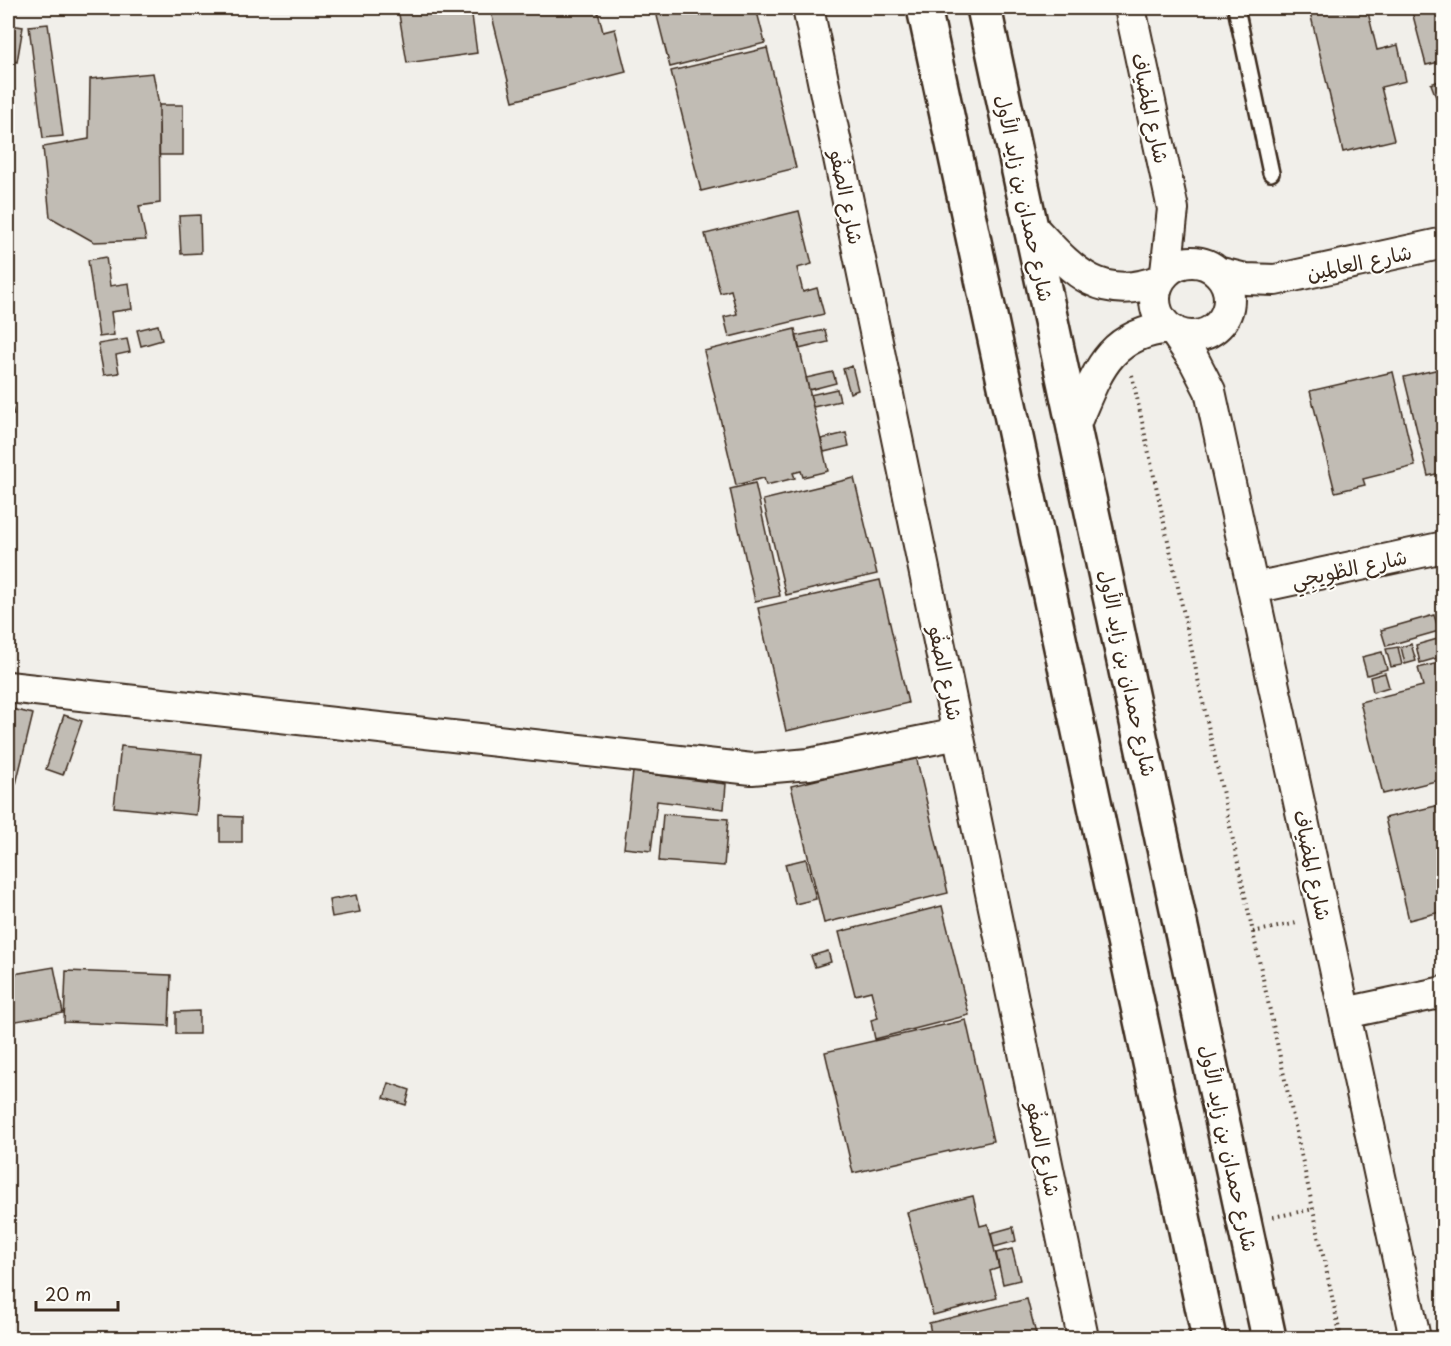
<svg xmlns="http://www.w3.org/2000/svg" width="1451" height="1346" font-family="'Playpen Sans','Playpen Sans Arabic',sans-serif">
<rect width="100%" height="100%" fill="#f1efea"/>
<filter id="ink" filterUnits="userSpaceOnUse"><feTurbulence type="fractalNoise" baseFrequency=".0167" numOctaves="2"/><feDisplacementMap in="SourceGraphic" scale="12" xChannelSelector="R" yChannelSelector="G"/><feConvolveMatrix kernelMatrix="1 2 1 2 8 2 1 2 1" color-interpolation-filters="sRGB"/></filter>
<g filter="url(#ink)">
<path fill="#c1bcb4" stroke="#3b2a1e" stroke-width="1.5" d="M398 8H471L477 53 407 63Z
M490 8H597L603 32 615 29 626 72 513 101Z
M655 8H756L765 43 670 67Z
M1309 8H1367L1377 50 1398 45 1406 81 1381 87 1394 140 1343 152Z
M1411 8H1444V61L1426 65Z
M48 24 63 136 43 138 29 26Z
M10 25 23 27 17 62 8 60Z
M767 48 796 168 701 191 671 71Z
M153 73 159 105 160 203 139 206 146 240 94 242 50 217 43 147 89 139 90 79Z
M1444 79V118L1431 84Z
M159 105H183V155H159Z
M799 211 812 264 797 268 803 292 817 288 824 314 729 337 724 317 737 314 731 290 720 293 705 234Z
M200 215 201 253 181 254 179 216Z
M106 257 110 286 129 283 132 309 111 312 114 335 99 337 88 260Z
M158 325 162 340 141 346 137 330Z
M795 329 828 471 803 477 801 471 793 473 795 478 766 485 764 478 736 485 704 351Z
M825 330 828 342 799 349 796 336Z
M127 339 130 352 116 355 119 373 104 375 98 344Z
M852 366 858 390 850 393 843 369Z
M1444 368V472L1428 476 1404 377Z
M833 372 836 383 809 390 806 378Z
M1393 372 1415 466 1363 479 1365 485 1335 492 1310 391Z
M837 389 840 401 813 407 810 395Z
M8 391 14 415 8 416Z
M846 433 849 446 824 452 821 439Z
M854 478 877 574 786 595 763 500Z
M755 483 780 596 755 601 730 489Z
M880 580 908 703 786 731 758 608Z
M1434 615 1439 631 1386 646 1381 630Z
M1441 638 1444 656 1420 663 1416 645Z
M1411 644 1416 661 1405 664 1401 647Z
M1398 647 1402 665 1391 667 1386 649Z
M1382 652 1387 669 1367 675 1362 657Z
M1439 663 1444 681V779L1383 794 1360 702 1423 686 1418 668Z
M1385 673 1389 687 1373 692 1370 677Z
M8 708 33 714 16 784 8 782Z
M64 715 82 721 63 775 46 769Z
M121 746 202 754 196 815 114 807Z
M916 756 948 893 824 923 791 786Z
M633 772 726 784 724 809 657 801 651 851 624 848Z
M1444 804V911L1409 920 1385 818Z
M663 814 728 819 724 866 659 861Z
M220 816 242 817V842H220Z
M806 859 816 899 795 904 785 864Z
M356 895 360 912 332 917 329 900Z
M942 906 969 1015 875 1039 871 1020 878 1018 871 991 855 995 839 932Z
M828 951 831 962 815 967 811 956Z
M54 967 63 1013 11 1022 8 1012V975Z
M66 971 171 975 169 1026 64 1022Z
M199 1011V1034H176V1012Z
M966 1020 993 1141 853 1173 825 1052Z
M389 1083 410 1090 406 1105 384 1098Z
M973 1196 980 1226 988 1224 999 1268 990 1271 997 1298 933 1315 907 1212Z
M1013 1227 1016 1241 994 1247 991 1233Z
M1012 1249 1020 1280 1003 1284 996 1253Z
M1027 1299 1037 1338H929H932L929 1323Z
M850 1331 851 1338H827V1337Z"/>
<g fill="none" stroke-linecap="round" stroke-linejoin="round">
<defs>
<path id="lane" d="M1236 8 1271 173"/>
<path id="street" d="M808 8 1083 1338
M1130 8 1173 209 1166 272
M1030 225C1069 266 1097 305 1160 280
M1155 299a37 37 0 1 1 74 0a37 37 0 1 1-74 0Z
M1217 272 1246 279 1275 280 1444 243
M1174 331 1194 360 1210 391 1415 1338
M1075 424C1097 374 1107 334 1169 328
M1254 588 1444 547
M8 687 752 769 809 764 958 734
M1345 1013 1444 992"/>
<path id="secondary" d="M924 8 1209 1338
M984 8 1269 1338"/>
</defs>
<use href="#lane" stroke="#3b2a1e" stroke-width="20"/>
<use href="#street" stroke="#3b2a1e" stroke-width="34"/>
<use href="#secondary" stroke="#3b2a1e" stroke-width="38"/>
<path stroke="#3b2a1e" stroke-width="4" stroke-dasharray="1.5 4.5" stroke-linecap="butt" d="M1132 375 1341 1338
M1253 932 1297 923
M1273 1217 1314 1209"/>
<use href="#lane" stroke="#fdfcf7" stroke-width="15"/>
<use href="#street" stroke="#fdfcf7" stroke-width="30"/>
<use href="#secondary" stroke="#fdfcf7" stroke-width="33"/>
</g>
</g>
<g text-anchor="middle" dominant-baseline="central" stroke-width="4.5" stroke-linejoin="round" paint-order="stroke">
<g font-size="20" fill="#3b2a1e" stroke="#fdfcf7">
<text transform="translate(1151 108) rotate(78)">شارع المضياف</text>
<text transform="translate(847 197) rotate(78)">شارع الصفُو</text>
<text transform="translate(1025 198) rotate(78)">شارع حمدان بن زايد الأول</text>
<text transform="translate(1359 262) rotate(-12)">شارع العالمين</text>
<text transform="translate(1349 568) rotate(-12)">شارع الطْوِيجِي</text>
<text transform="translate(946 673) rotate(78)">شارع الصفُو</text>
<text transform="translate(1128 673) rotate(78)">شارع حمدان بن زايد الأول</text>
<text transform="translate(1313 865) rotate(78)">شارع المضياف</text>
<text transform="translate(1229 1148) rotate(78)">شارع حمدان بن زايد الأول</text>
<text transform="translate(1044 1149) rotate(78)">شارع الصفُو</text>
</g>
</g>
<rect width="1451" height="1346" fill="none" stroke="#fdfcf7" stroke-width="30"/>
<rect x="15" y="15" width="1421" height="1316" fill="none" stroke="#3b2a1e" stroke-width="2" filter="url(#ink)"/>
<path d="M36 1301v9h82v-9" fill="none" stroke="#3b2a1e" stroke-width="3"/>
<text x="45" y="1301" font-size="18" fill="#3b2a1e" stroke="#fdfcf7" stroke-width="4.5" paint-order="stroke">20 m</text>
</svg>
